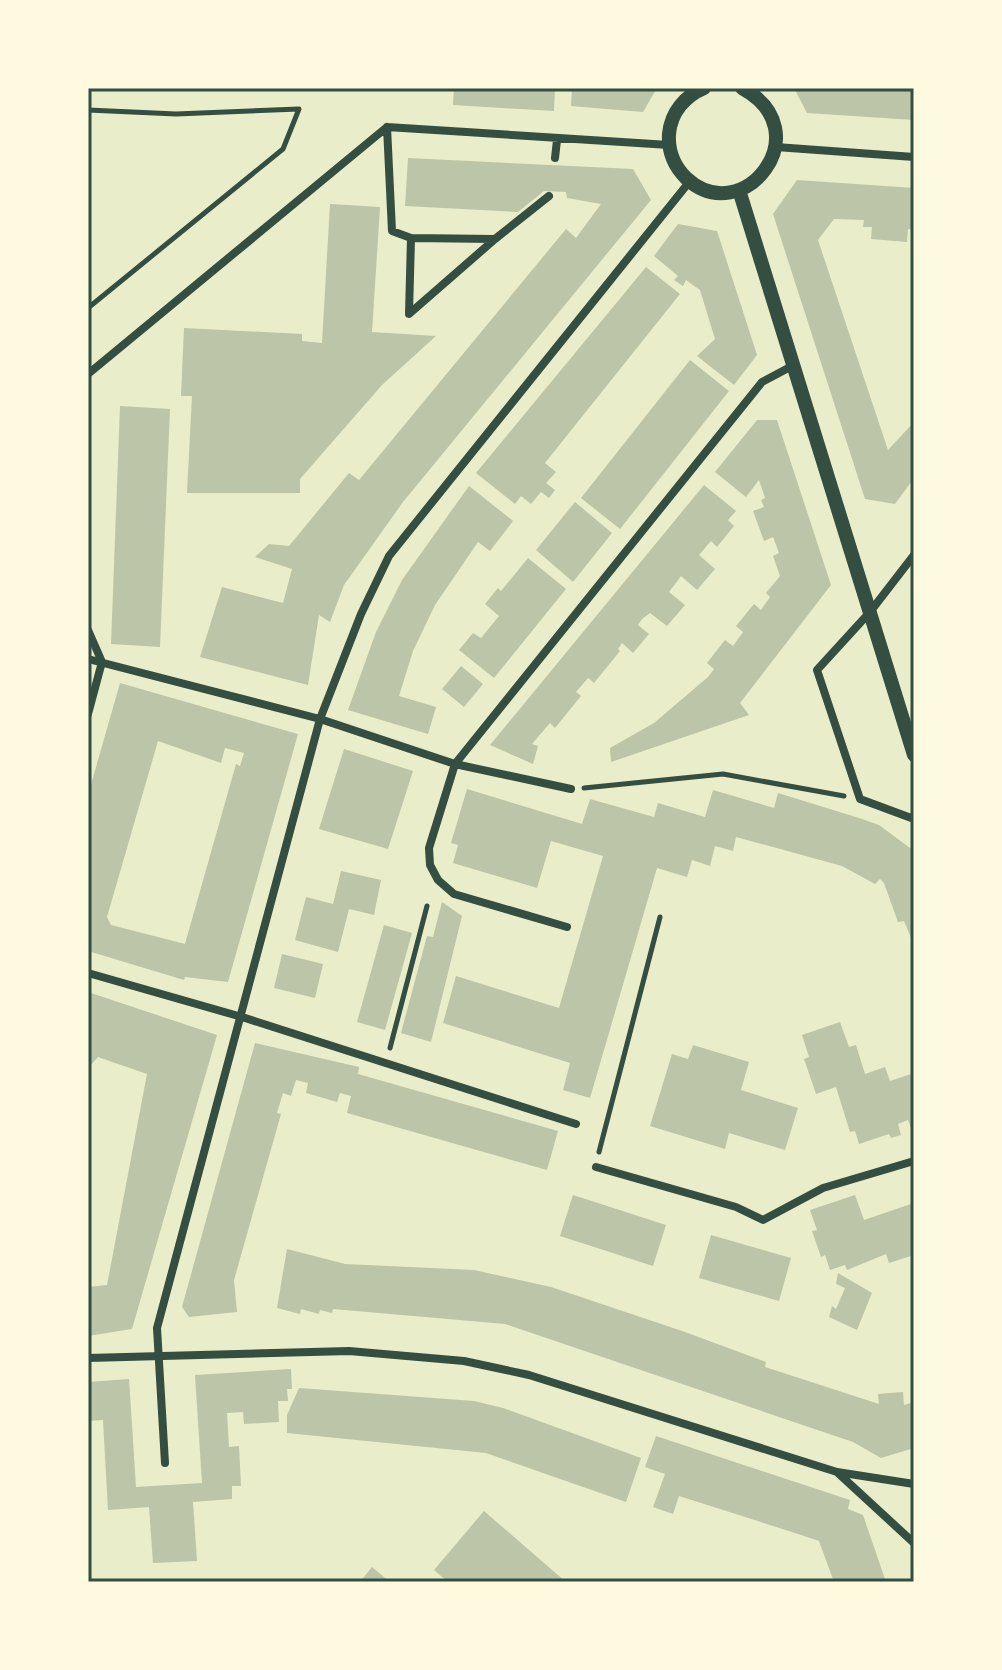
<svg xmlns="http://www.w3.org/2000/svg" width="1002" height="1670" font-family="'Noto Sans',sans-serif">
<rect width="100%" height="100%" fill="#e9edc9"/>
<path fill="#bcc5a7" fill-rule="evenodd" d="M454 88H555L554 111 453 105Z
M572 88H657L643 112 571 106Z
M794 88H914V120L807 113Z
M408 158 633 169 651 200 403 502 344 585 330 622 319 615 308 685 200 657 222 587 283 603 292 569 255 557 269 544 289 546 349 473 359 480 566 229 576 238 601 204 567 198 566 192 544 191 518 212 405 206Z
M797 180 914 188V230L908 229 907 242 871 239 872 227H863L864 220 834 219 818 240 888 450 914 422V478L895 504 865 499 773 214Z
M330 204 380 207 372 332 436 336 382 385 300 479V493H187L192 396H181L184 328 302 334V341L322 343Z
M678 224 717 231 757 355 734 385 697 356 715 339 700 290 686 280 683 286 674 280 678 276 654 256Z
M646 267 680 294 545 463 556 472 546 483 555 490 549 498 541 492 531 504 521 496 515 504 476 473Z
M690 360 729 391 620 529 581 498Z
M120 406 170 409 160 647 111 644Z
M757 420H777L831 585 740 703 749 715 611 762 610 748 654 723 708 677 714 669 707 663 725 640 733 646 743 632 736 626 754 604 761 610 770 597 766 593 780 576 773 556 779 553 773 537 764 541 753 511 764 507 761 500 765 498 759 480 746 497 715 472Z
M704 485 736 511 728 520 734 526 717 547 711 541 699 555 715 569 697 590 681 576 669 592 685 605 667 626 650 613 642 619 638 625 649 634 633 653 622 643 618 649 620 651 594 683 588 678 576 692 581 696 555 728 550 723 532 744 538 746 533 764 490 745Z
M469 486 513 521 490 551 478 542 435 605 413 651 399 696 436 707 428 734 348 710 376 632 402 580Z
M575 502 612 533 573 582 536 550Z
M528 558 566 589 494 678 459 650 473 633 481 638 499 616 485 604 498 588 501 591Z
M461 666 483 684 464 707 442 689Z
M120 683 298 734 228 982 185 977 184 980 88 951V795ZM158 741 221 763 225 748 244 753 240 766 236 764 185 944 111 925 107 917Z
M344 749 413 771 388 849 319 829Z
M467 789 582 824 590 799 654 817 658 803 705 817 713 790 774 808 778 793 859 818 879 825 914 851V945L904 921 898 922 884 883 880 879 875 884 842 866 736 837 733 851 715 846 710 866 692 860 687 877 657 868 590 1098 563 1090 570 1063 443 1023 456 976 559 1008 603 856 551 841 537 888 453 863 458 845 451 843Z
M341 871 381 880 374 915 349 909 338 952 295 940 306 897 333 904Z
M442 902 462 916 431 1042 401 1033 427 936 433 937Z
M384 925 412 933 385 1030 357 1022Z
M282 954 323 964 315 998 274 988Z
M88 992 217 1035 132 1329 88 1336V1287L107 1285 147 1074 98 1057 88 1068Z
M840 1022 849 1047 856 1045 865 1074 885 1067 890 1081 914 1073V1136L908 1120 898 1124 901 1135 891 1138 889 1134 859 1144 855 1131 850 1132 836 1087 816 1094 804 1059 809 1057 802 1035Z
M255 1043 359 1067 358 1074 558 1131 547 1170 347 1113 351 1096 340 1093 337 1102 306 1093 308 1083 296 1080 291 1096 283 1093 277 1113 281 1114 234 1280 237 1312 189 1317 182 1307Z
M693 1045 749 1062 741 1090 798 1108 785 1150 729 1133 725 1149 650 1126 672 1054 688 1059Z
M573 1195 666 1225 653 1266 560 1236Z
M855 1195 864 1220 914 1203V1255L889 1263 886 1254 847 1270 845 1265 830 1270 825 1255 821 1257 812 1231 817 1230 810 1210Z
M711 1235 791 1258 779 1301 699 1278Z
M287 1249 345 1264 474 1270 551 1287 685 1332 766 1362 765 1367 879 1404 878 1394 903 1392 904 1405 914 1402V1448L881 1458 853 1442 505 1324 333 1309 332 1313 320 1310 319 1314 301 1309 300 1314 277 1308Z
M838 1273 872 1293 857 1330 829 1317 832 1306 836 1309 845 1288 836 1284Z
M291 1369 292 1389H287L288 1401H278L279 1422 244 1424 243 1412 227 1413 229 1447 239 1446 241 1486H232V1499L193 1502 197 1561 153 1563 149 1507 108 1510 103 1420 88 1421V1382L129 1379 136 1487 202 1483 195 1375Z
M299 1388 474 1401 503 1408 641 1458 626 1502 486 1453 287 1433V1415Z
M656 1436 850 1500 848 1509 863 1515 886 1582H834L819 1541 795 1533 679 1496 673 1514 653 1507 665 1474 645 1467Z
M484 1511 566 1582H448L434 1570Z
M372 1567 390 1582H360Z"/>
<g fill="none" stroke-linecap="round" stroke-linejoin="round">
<path stroke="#344e41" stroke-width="5" d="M88 110 176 114 299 109 283 149 88 308
M584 788 723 774 844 796
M390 1048 427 906
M599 1152 660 917"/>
<path stroke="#344e41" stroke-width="8" d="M387 127 392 231 411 238 409 314 495 239 411 238
M387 127 669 145
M776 147 914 157
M555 158 557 140
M495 239 549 196
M88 374 387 127
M914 555 870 612 817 670 860 799 914 819
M88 630 102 662 88 714
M88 659 320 719 455 764 571 789
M567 927 454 894 438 880 430 865 429 848 455 764 762 382 794 365
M88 973 242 1017 576 1124
M596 1167 736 1207 763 1220 823 1188 914 1161
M88 1358 349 1351 464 1361 529 1375 837 1472 914 1484
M165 1463 157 1328 320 719 361 614 389 556 690 181
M838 1473 914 1543"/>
<path stroke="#344e41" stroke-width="14" d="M704 88C685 96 671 112 669 134 668 151 674 166 686 178 743 231 822 131 742 88
M739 190 914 755"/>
</g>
<rect width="1002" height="1670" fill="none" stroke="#fefae0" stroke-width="180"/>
<rect x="90" y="90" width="822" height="1490" fill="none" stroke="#344e41" stroke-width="3"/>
</svg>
